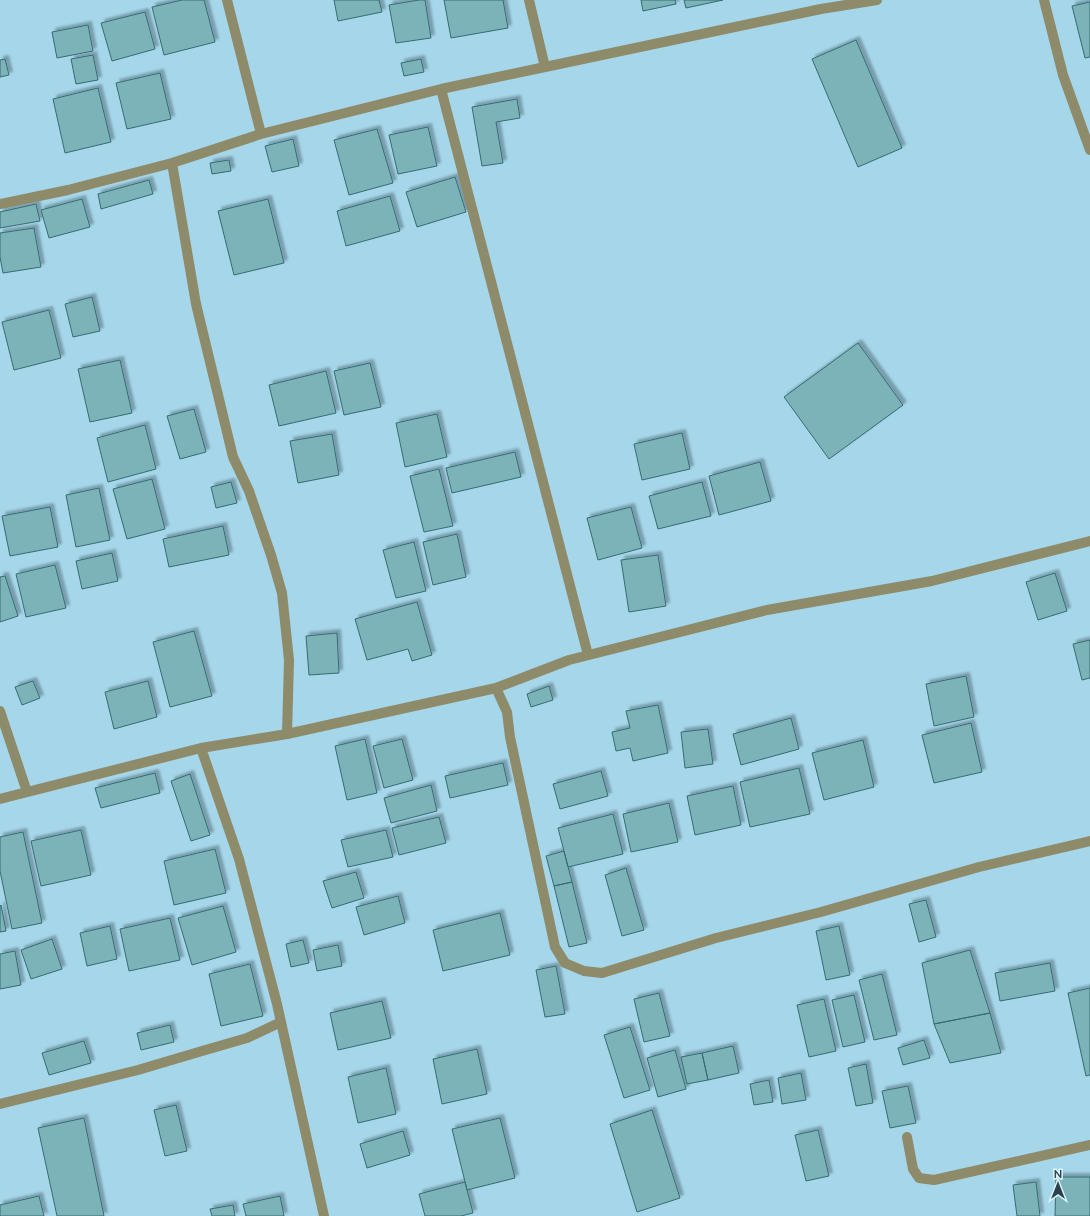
<svg xmlns="http://www.w3.org/2000/svg" width="1090" height="1216" font-family="Lato,sans-serif">
<defs>
<filter id="shadow"><feDropShadow dx="3.5" dy="-3.5" stdDeviation="1" flood-color="#0004"/></filter>
</defs>
<rect width="100%" height="100%" fill="#a5d6ea"/>
<path fill="#7cb3b9" stroke="#356c71" filter="url(#shadow)" d="M182 0H204L215 42 164 55 152 7Z
M334 0H379L382 12 338 21Z
M419 0H425L431 38 396 43 389 5Z
M444 0H503L508 28 451 38Z
M641 0H675L676 4 643 11Z
M684 0H723L686 8Z
M1090 2V57L1085 58 1072 6Z
M145 12 155 49 112 61 101 23Z
M88 25 93 51 57 58 52 32Z
M856 40 902 148 858 167 812 59Z
M93 55 98 80 76 84 71 59Z
M5 59 9 75 0 77V60Z
M421 59 424 72 404 76 401 63Z
M160 73 171 119 127 129 116 83Z
M98 88 111 142 65 153 53 99Z
M517 99 520 118 496 122 503 163 482 166 472 107Z
M428 127 437 166 398 174 389 135Z
M377 129 393 183 349 195 334 140Z
M293 139 299 166 272 172 265 146Z
M229 160 231 171 212 174 210 163Z
M455 177 466 212 417 227 406 192Z
M149 180 153 194 101 209 98 194Z
M390 196 400 231 346 246 337 211Z
M82 199 90 227 49 238 41 210Z
M268 199 284 263 234 275 218 211Z
M36 204 40 221 0 228V212Z
M34 228 41 267 3 273 0 257V233Z
M92 297 100 331 73 337 65 304Z
M49 310 61 358 14 370 2 322Z
M858 343 903 405 829 459 784 397Z
M120 360 132 413 90 422 78 369Z
M370 363 381 407 344 415 334 371Z
M326 371 336 413 279 426 269 385Z
M194 409 206 452 180 459 167 416Z
M437 414 447 457 405 467 396 423Z
M145 425 156 469 108 482 97 438Z
M682 433 690 469 642 480 634 444Z
M332 434 339 475 298 483 290 441Z
M515 452 521 477 452 493 446 468Z
M760 462 771 501 719 515 709 476Z
M439 469 453 526 424 532 410 476Z
M152 479 165 529 127 539 113 489Z
M231 482 237 503 216 508 211 487Z
M702 482 711 516 658 529 649 496Z
M99 488 110 540 76 547 66 495Z
M50 507 58 547 10 556 2 516Z
M631 507 642 548 598 560 587 518Z
M223 526 229 555 169 567 163 539Z
M457 534 466 577 433 585 423 542Z
M414 542 426 591 396 598 383 550Z
M112 553 118 581 82 589 76 561Z
M658 555 666 606 629 612 621 560Z
M55 565 66 608 26 617 16 574Z
M1055 573 1067 611 1038 620 1026 582Z
M5 576 18 616 0 622V577Z
M417 602 432 655 412 661 408 649 367 660 355 619Z
M194 631 212 696 170 707 153 642Z
M337 633 339 673 309 675 306 636Z
M1090 640V678L1082 680 1073 644Z
M966 676 974 717 934 726 926 684Z
M33 681 40 698 22 705 15 687Z
M148 681 157 717 114 729 105 692Z
M549 686 553 700 531 707 527 694Z
M658 705 668 753 633 761 630 748 616 751 612 732 630 728 626 711Z
M791 718 799 749 741 765 733 734Z
M971 723 982 772 934 783 922 735Z
M708 729 713 764 685 768 681 732Z
M365 739 377 793 347 800 335 746Z
M402 739 413 780 384 788 373 746Z
M863 740 874 787 824 800 812 753Z
M503 763 508 785 450 798 445 776Z
M799 768 810 814 750 827 740 782Z
M601 771 608 796 560 809 553 784Z
M155 773 160 793 101 808 95 788Z
M190 774 210 835 191 841 171 781Z
M431 785 437 811 391 823 384 798Z
M733 786 741 825 695 835 687 796Z
M669 803 678 842 631 852 623 814Z
M613 814 623 854 568 867 558 828Z
M439 817 446 843 399 855 392 828Z
M81 830 91 875 41 886 31 841Z
M386 830 393 857 348 867 341 840Z
M23 832 42 923 12 929 0 871V837Z
M215 849 226 893 174 905 164 861Z
M564 851 572 882 554 886 546 856Z
M626 868 644 930 622 936 605 875Z
M356 872 364 898 332 908 323 881Z
M572 882 587 943 569 947 554 886Z
M398 896 405 923 364 935 356 907Z
M926 900 936 937 919 942 909 904Z
M1 905 6 931 0 932V906Z
M223 906 236 952 192 965 178 918Z
M500 913 510 955 443 971 433 930Z
M170 918 180 960 129 971 120 929Z
M110 926 117 959 87 966 80 933Z
M839 926 850 975 826 980 816 931Z
M52 939 62 969 31 979 21 950Z
M303 940 309 963 291 967 286 944Z
M338 945 342 966 317 971 313 950Z
M970 950 990 1013 934 1024 922 963Z
M15 951 21 985 0 989V954Z
M1050 963 1055 991 1000 1001 995 973Z
M250 964 263 1016 221 1026 209 974Z
M556 966 565 1014 545 1017 536 970Z
M882 974 897 1035 874 1040 859 980Z
M1090 988V1075L1086 1076 1068 993Z
M659 993 670 1036 644 1042 634 999Z
M854 995 865 1042 843 1047 832 1000Z
M824 999 836 1051 809 1057 797 1005Z
M382 1001 391 1038 338 1050 330 1013Z
M990 1013 1001 1053 950 1063 934 1024Z
M170 1025 174 1042 141 1050 137 1033Z
M630 1027 650 1090 624 1098 604 1035Z
M924 1040 930 1058 903 1065 898 1048Z
M84 1041 91 1063 49 1075 42 1053Z
M733 1046 739 1073 708 1080 702 1053Z
M477 1049 487 1094 442 1104 433 1059Z
M675 1050 686 1089 658 1097 647 1058Z
M702 1053 708 1080 687 1084 681 1057Z
M866 1064 873 1103 856 1106 848 1068Z
M386 1068 396 1114 358 1123 348 1077Z
M801 1073 806 1100 782 1104 778 1078Z
M769 1080 773 1102 754 1105 750 1084Z
M908 1086 916 1123 890 1128 882 1091Z
M176 1105 187 1151 165 1156 154 1110Z
M652 1110 680 1198 637 1212 610 1124Z
M84 1118 104 1216H57L38 1128Z
M500 1118 515 1178 467 1190 452 1129Z
M818 1130 829 1176 806 1181 795 1135Z
M403 1131 410 1155 367 1168 360 1144Z
M1056 1177H1090V1216H1055Z
M465 1182 473 1213 461 1216H425L419 1194Z
M1036 1182 1040 1216H1017L1013 1185Z
M39 1196 44 1216H0V1205Z
M280 1196 284 1216H246L243 1204Z
M233 1205 235 1216H212L210 1209Z"/>
<g fill="none" stroke-linecap="round" stroke-linejoin="round">
<path stroke="#8d8b6a" stroke-width="10" d="M227 0 261 134
M529 0 545 67
M1044 0 1063 75 1090 150
M441 89 588 655
M172 163 196 304 233 457 249 491 271 555 282 593 289 660 287 734
M0 204 68 190 172 163 261 134 441 89 545 67 821 9 877 0
M496 688 507 712 510 737 555 947 565 963 584 971 602 973 716 938 821 912 979 867 1090 841
M0 711 27 792
M201 748 239 859 277 1004 324 1216
M0 799 201 748 287 734 496 688 569 660 767 610 932 581 1090 541
M0 1104 138 1070 202 1051 247 1038 281 1022
M907 1137 913 1169 919 1178 934 1180 1090 1145"/>
</g>
<g transform="translate(1058 1184)" stroke="#daf3fd" stroke-width="3" paint-order="stroke">
<path d="M0-3L7 15L0 10L-7 15Z" fill="#2b4048"/>
<text y="-6" font-size="11" font-weight="bold" text-anchor="middle" fill="#2b4048">N</text>
</g>
</svg>
